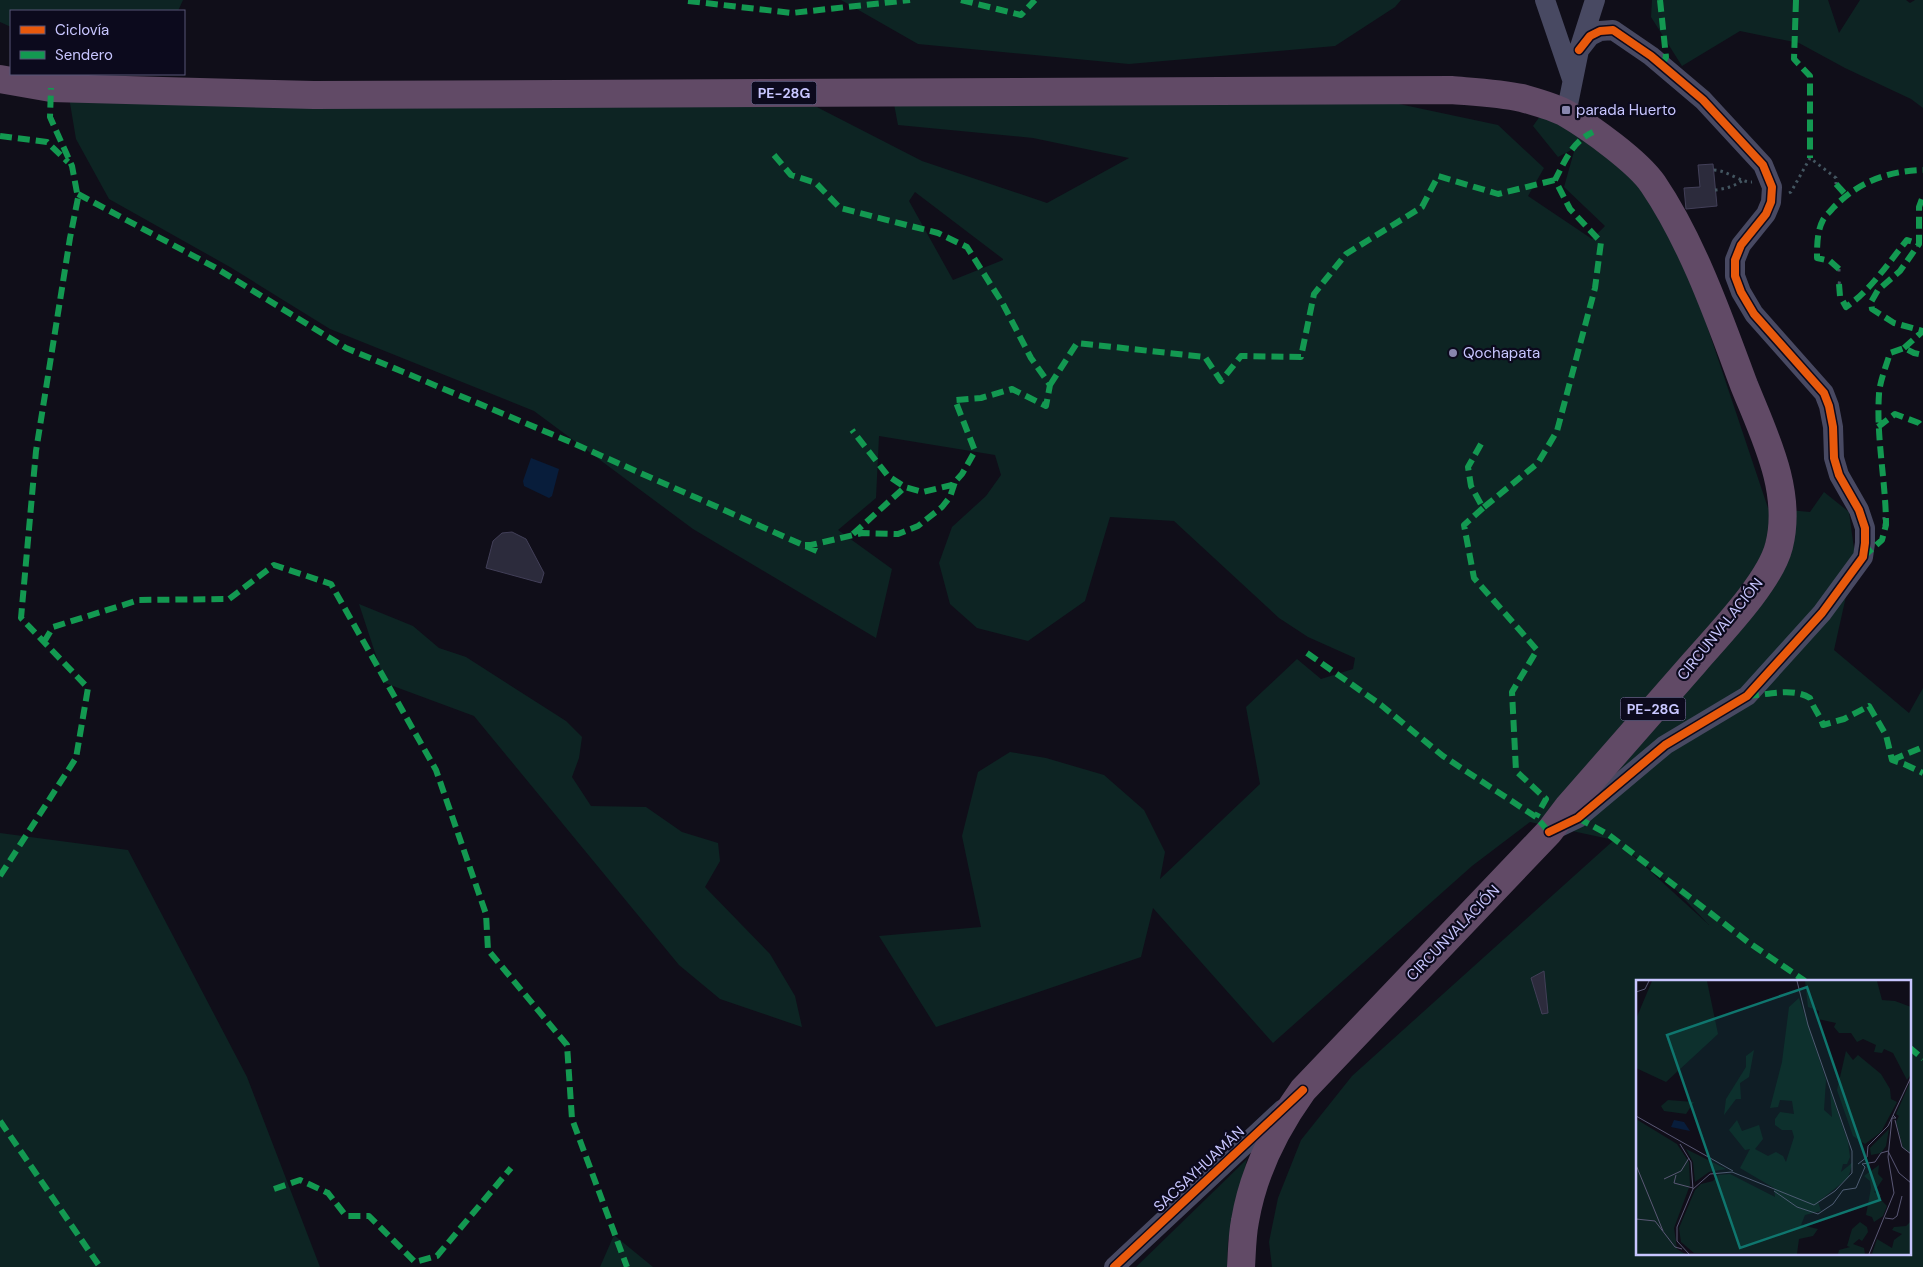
<svg xmlns="http://www.w3.org/2000/svg" width="1923" height="1267" font-family="'DM Sans',sans-serif">
<rect width="100%" height="100%" fill="#100e19"/>
<path fill="#0d2423" fill-rule="evenodd" d="M0 0H183L178 11H11V27L0 22Z
M841 0H1401L1395 7 1335 46 1129 64 918 44Z
M1652 0H1828L1839 33 1860 0H1906L1910 3 1915 0H1923V108L1911 99 1845 68 1799 43 1740 31 1682 66 1651 17Z
M69 97 809 103 922 161 1047 203 1129 158 1033 138 898 125 894 104 1366 97 1498 125 1544 168 1528 196 1592 239 1605 226 1564 187 1575 148 1558 157 1533 126 1543 112 1603 144 1658 204 1693 284 1768 508 1810 512 1824 492 1849 512 1855 556 1834 650 1909 713 1923 688V1267H1272L1269 1242 1278 1198 1301 1140 1352 1076 1614 840 1530 822 1472 866 1273 1043 1153 908 1141 957 936 1027 879 936 981 927 962 836 978 772 1010 752 1046 758 1104 775 1144 810 1165 852 1160 879 1260 784 1246 707 1297 659 1321 679 1353 669 1355 658 1308 637 1279 618 1174 521 1110 517 1085 601 1028 641 977 628 950 604 939 563 952 527 986 496 1001 475 995 455 879 436 876 498 838 530 892 569 876 638 693 529 534 411 330 329 230 267 109 199 76 139ZM915 192 1003 259V260L953 280 909 201ZM1625 848 1674 888 1709 925ZM1637 981H1909V1253H1637Z
M359 604 413 626 439 648 466 657 566 721 582 737 579 758 572 777 591 806 646 807 682 832 718 843 720 861 705 887 770 954 795 996 802 1027 720 999 679 965 474 716 385 683Z
M0 833 128 850 247 1077 320 1267H0Z
M1247 1159 1228 1241 1227 1267H1136Z
M614 1235 653 1267H600Z"/>
<path fill="#081d3b" d="M531 458 559 469 552 496 549 498 524 486 523 481Z"/>
<path fill="#2c2b3c" stroke="#423f58" d="M1713 164 1717 206 1686 209 1684 188 1700 187 1698 165Z
M512 532 526 539 544 573 541 583 486 568 493 541 502 533Z
M1544 971 1548 1013 1542 1014 1531 978Z"/>
<g fill="none" stroke-linecap="round" stroke-linejoin="round">
<path stroke="#435560" stroke-width="3" stroke-dasharray="2.5 4" stroke-linecap="butt" d="M1714 170C1726 170 1742 183 1752 182
M1715 190C1725 189 1735 186 1743 180
M1789 193 1791 192 1810 158 1836 178V184
M1839 269V274
M1839 284 1840 279
M1884 526V515"/>
<path stroke="#484962" stroke-width="20" d="M1545 0 1572 79
M1566 114 1579 50 1595 0
M1553 830 1578 818 1665 745 1747 696 1822 613 1863 557 1865 543V528L1859 510 1839 475 1834 458 1833 427 1829 406 1824 393 1754 314 1741 292 1735 276V260L1741 245 1766 214 1771 202 1772 187 1763 165 1703 100 1651 56 1613 30 1600 31 1590 36 1579 50
M1114 1267 1283 1109"/>
<path stroke="#614a66" stroke-width="28" d="M0 79 51 88 314 95 1451 90C1475 92 1499 93 1522 98 1536 102 1555 107 1567 114 1591 128 1638 162 1653 184 1693 243 1719 318 1744 385 1764 435 1793 491 1779 546 1770 582 1720 633 1695 662 1653 710 1610 759 1568 807L1549 832 1303 1090C1275 1129 1253 1173 1245 1221 1242 1236 1242 1252 1241 1267"/>
<path stroke="#139951" stroke-width="6" stroke-dasharray="12 6" stroke-linecap="butt" d="M961 0 1021 15 1035 0
M1660 0 1666 57 1662 65
M1796 0 1794 59 1810 76V158
M688 1 792 13 910 0
M0 136 47 142 68 162
M774 155 791 175 816 183 840 208 938 233 967 247 1003 304 1031 358 1050 385 1046 406 1012 389 981 398 955 400 975 451 962 474 952 485 923 492 905 487 888 476 852 430
M1836 184 1846 195
M78 194 216 268 346 348 568 441 819 552
M1839 269 1830 261 1817 258C1817 246 1817 231 1823 220 1825 216 1830 212 1833 208 1858 182 1887 171 1923 170
M1839 284 1840 296 1846 307C1869 292 1890 261 1907 240L1919 244
M1904 348 1923 331 1894 323 1872 309 1871 302 1878 290 1900 271 1919 244V207L1923 196
M1050 385 1077 343 1205 357 1221 381 1241 356 1301 357 1314 294 1346 254 1422 207 1438 176 1498 194 1555 180
M1878 427 1895 414 1919 423 1923 428
M1481 444 1468 467 1471 486 1483 508 1538 463 1557 431 1595 288 1601 242 1570 209 1555 180C1566 159 1572 142 1593 132
M1483 508 1464 525 1474 578 1537 650 1512 692 1516 771 1546 799 1536 817
M853 534 905 487
M805 545H811L862 533 898 534 918 526 942 507 950 497 955 482
M1863 557 1882 540 1886 525C1886 482 1876 438 1879 394 1880 380 1886 367 1890 353L1904 348 1914 353 1923 355
M44 642 53 627 139 600 229 599 274 565 331 584 436 770 486 914 488 950 567 1045 572 1119 627 1267
M1307 653 1381 705 1443 756 1536 817 1549 832
M1747 696C1768 695 1792 687 1810 698 1813 708 1820 715 1823 725L1844 719 1869 706 1886 735 1892 760 1904 764 1923 773
M1892 760 1923 747
M1578 818 1609 835 1748 942 1805 981
M0 876 76 758 88 688 21 618 36 451 70 238 78 198 72 166 50 117 51 88
M1909 1047 1923 1059
M0 1121 100 1267
M274 1189 300 1180 328 1193 346 1216H369L415 1262 437 1256 511 1168"/>
<defs>
<path id="cycleway" d="M1549 832 1578 818 1665 745 1747 696 1822 613 1863 557 1865 543V528L1859 510 1839 475 1834 458 1833 427 1829 406 1824 393 1754 314 1741 292 1735 276V260L1741 245 1766 214 1771 202 1772 187 1763 165 1703 100 1651 56 1613 30 1600 31 1590 36 1579 50
M1114 1267 1303 1090"/>
</defs>
<use href="#cycleway" stroke="#0c0a1d" stroke-width="11"/>
<use href="#cycleway" stroke="#e8590c" stroke-width="8"/>
</g>
<g fill="#8886ae" stroke="#0c0a1d" stroke-width="2">
<rect x="1561" y="105" width="10" height="10" rx="2.5"/>
<circle cx="1453" cy="353" r="5"/>
</g>
<g text-anchor="middle" dominant-baseline="central" stroke-width="4.5" stroke-linejoin="round" paint-order="stroke">
<g fill="#0c0a1d" stroke="#908ebb" stroke-width="1">
<rect x="751.5" y="81.5" width="65" height="23" rx="4"/>
<rect x="1620.5" y="697.5" width="65" height="23" rx="4"/>
</g>
<g font-size="14" font-weight="bold" fill="#c8c6ff">
<text x="784" y="93">PE-28G</text>
<text x="1653" y="709">PE-28G</text>
</g>
<g font-size="15" fill="#c8c6ff" stroke="#0c0a1d" text-anchor="start">
<text x="1576" y="110">parada Huerto</text>
<text x="1463" y="353">Qochapata</text>
</g>
<g font-size="15" fill="#c8c6ff" stroke="#0c0a1d">
<text transform="translate(1720 629) rotate(-51)">CIRCUNVALACIÓN</text>
<text transform="translate(1453 933) rotate(-46)">CIRCUNVALACIÓN</text>
<text transform="translate(1199 1169) rotate(-43)">SACSAYHUAMÁN</text>
</g>
</g>
<g transform="translate(1636 980)">
<rect width="275" height="275" fill="#100e19"/>
<path d="M16 1H71L82 54 30 102 0 88V39ZM169 1H241L246 20 259 21 275 27V94L271 100 257 73 248 69 246 73 238 72 240 65 227 59 221 62 215 53H203L198 47 200 43 182 39 183 31 172 27ZM163 18 190 100 188 130 196 137 194 110 212 162 214 177 211 184H207L205 192 217 182 212 198 182 222 185 231 169 235 165 245 182 249 177 256 163 259 161 274 58 273 45 262 43 248 59 210 65 204 77 201 82 195 94 194 139 217 138 208 104 188 114 169 109 170 93 150 101 140 106 151 123 145 127 159 119 169 132 176 140 172 147 176 150 182 158 157 156 150H146L139 145V139L144 132 158 134 156 121 144 120 142 127 134 128 146 82 153 27ZM118 70 113 97 104 103 105 119H100L88 135 90 119 110 87V76ZM210 71 217 80 222 75 245 94 254 109 255 119 261 122 245 152 229 164 217 156 201 110ZM275 100V174L267 168 260 142 263 136 260 134ZM32 120 58 122 50 134 28 131 25 126ZM0 139 41 164 53 182 54 205 38 248 41 269 49 274H0ZM253 149 250 166 245 173 235 175 234 168ZM50 169 90 189 73 192 59 202 57 182ZM243 185 242 194 247 199 238 212 245 215 243 218 251 226 247 236 238 242 236 237 230 235 235 208 234 201 228 196ZM275 241V274H236L241 259 256 268 258 260 266 254 256 250 258 247 270 246ZM224 242 231 247 232 252 226 261 223 259 217 264 228 268 229 274H202L203 270 214 267 211 266 216 249Z" fill="#0d2423"/>
<path d="M38 140 48 142 54 151 35 147Z" fill="#081d3b"/>
<path fill="none" stroke="#5a5875" stroke-width="1" d="M0 12 9 9 13 1M0 136 97 191M259 140 266 167 275 174M44 164 55 182 57 209M222 184 231 177 232 166 252 146 275 97M226 184 239 182 245 173 252 171 263 193 275 203M0 185 27 251M40 195 38 203 57 208M28 199 45 191 53 178M138 211 161 227 182 234 197 224 207 210 220 208 229 187 226 184M249 238 257 239 261 236 266 216M0 239 19 241 39 267 46 269M53 274 41 261V247L57 209 74 194 96 192 178 225 199 211 216 193V171L172 45 161 1M233 274 258 213 252 177 256 138H260L257 135"/>
<path fill="#0f766e" fill-opacity="0.15" stroke="#0f766e" stroke-width="2.5" d="M171 7 244 220 104 268 31 55Z"/>
<rect width="275" height="275" fill="none" stroke="#c8c6ff" stroke-width="2.5"/>
</g>
<rect x="10" y="10" width="175" height="65" fill="#0c0a1d" stroke="#575577"/>
<rect x="20" y="26" width="25" height="8" fill="#e8590c" stroke="#575577"/>
<text x="55" y="35" font-size="15" fill="#c8c6ff">Ciclovía</text>
<rect x="20" y="51" width="25" height="8" fill="#139951" stroke="#575577"/>
<text x="55" y="60" font-size="15" fill="#c8c6ff">Sendero</text>
</svg>
